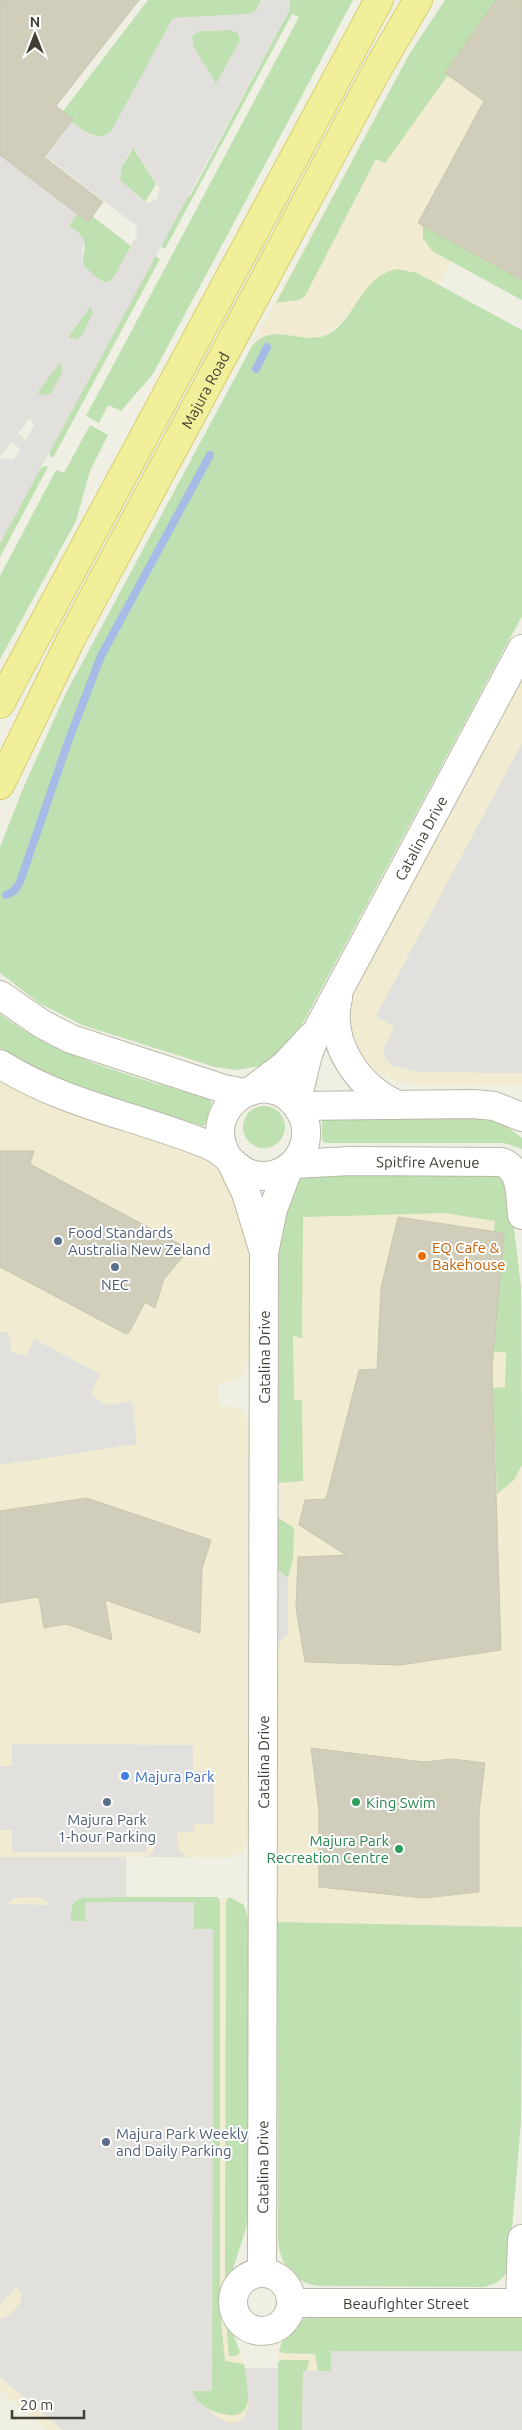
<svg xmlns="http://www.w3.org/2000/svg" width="522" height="2430" font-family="Ubuntu,sans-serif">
<rect width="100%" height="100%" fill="#f0efe4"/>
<path fill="#f0ebd1" d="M445 0H522V300L451 261 438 285 411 271H386L376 279 336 328 327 335 311 338 276 334 264 336 255 342 248 352 410 53Z
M522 679V1085H415L391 1080 367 1064 357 1050 349 1025 351 998Z
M0 1082 75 1115 205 1156 223 1169 250 1241 249 1359 241 1376 234 1381 218 1384 220 1406H232L242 1411 248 1420 250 1428 249 1840 242 1852 229 1858 126 1857V1896L233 1898 242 1903 248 1913V2220L228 2283 226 2296 227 2314 245 2368H278L279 2349 287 2333 297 2322 313 2315H522V2430H47L0 2391Z
M496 1175 501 1178 510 1195 521 1288 522 1927 277 1922 279 1216Z"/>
<path fill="#bfe0b1" d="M148 0H261L256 11 249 14 173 18 114 128C101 146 84 131 71 122L73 120 63 111Z
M290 0H353L153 374 121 411 108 405 99 423 86 416 299 17 292 14 165 249 160 246 187 196H190L290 9Z
M445 0H496L445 73 448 75 385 163 376 159 305 296 299 300 276 303 410 53Z
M231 30 238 33 240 41 216 84 193 46 192 36 199 31Z
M133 148 156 184 145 202 120 180 121 168Z
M77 214 87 222 92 216 131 246 114 277 109 282C103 283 100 280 95 277 72 259 90 255 83 239 80 233 74 230 69 226Z
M423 226 522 280V300L432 251 423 238Z
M155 256 160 259 53 458 50 456V451Z
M398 269 417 273 522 330V616L291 1045 261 1066 237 1070 215 1067 82 1025 39 1003 0 973V847L24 786 66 693 252 346C273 320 303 347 329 334 354 321 363 273 398 269Z
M91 306 93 314 82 336 77 340 67 337Z
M60 362 63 372 51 393 44 396 37 393Z
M90 425 108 435 90 471 76 521 0 659V576L56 470 64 473Z
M45 466 48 467 0 557V543L40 469Z
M0 1014C61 1060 137 1077 209 1099L212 1103 205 1124 203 1126C135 1105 59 1090 0 1048Z
M243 1127a21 21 0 1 1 42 0a21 21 0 1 1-42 0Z
M474 1116C493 1120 507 1125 522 1138V1149L504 1143H325L322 1140V1119Z
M308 1174 496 1175 505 1184 510 1195 521 1288 522 1465 514 1480 497 1494 493 1388 505 1387 506 1353 493 1351 504 1233 494 1231 495 1221 445 1213 303 1217 302 1338 293 1336 294 1400H302L303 1481 278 1483 279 1223 296 1181Z
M277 1517 294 1528 293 1558 288 1578 277 1569Z
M85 1897H218L220 1902V2311L225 2361 244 2364C253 2398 253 2430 207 2408 200 2403 193 2399 193 2391L212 2390 213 1929H194V1902L85 1903V1921H71C71 1909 71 1899 85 1897Z
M229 1897 244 1905 249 1922V2208L246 2228 225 2294 226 1902Z
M277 1922 522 1927 521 2122 509 2265C506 2278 497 2284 484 2287L319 2286C294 2283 280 2264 278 2241Z
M225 2313 240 2352 236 2356H229Z
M313 2315H522V2351H332L331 2371H318L315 2354 283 2353 279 2351C284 2332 295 2322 313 2315Z
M282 2360H309L307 2371H303L302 2430H278V2362Z"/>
<path fill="#e1e0dc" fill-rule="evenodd" d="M261 0H290V9L0 543V458L13 460 21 450 12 442 0 457V144L82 208 69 226 79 233 84 240 82 260 85 267 102 282H109L114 277 137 235V229L135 225 45 156 56 106 73 119 71 122 91 136 100 137 110 133 173 18 249 14 256 11ZM231 30 238 33 240 41 216 84 193 46 192 36 199 31ZM131 149H134L160 189 156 200 151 202H145L120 180 121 168ZM91 306 93 314 82 336 77 340 68 337ZM60 362 63 372 51 393 45 396 39 394 37 393ZM30 418 34 425 26 440 18 433Z
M522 743V1073L418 1072 394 1066 386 1060 383 1050 394 1027 376 1016Z
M8 1332 12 1352 26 1356 34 1339 100 1374 91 1392 92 1396 106 1405 132 1401 137 1444 0 1465V1333Z
M277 1569 288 1578V1634L277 1644Z
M12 1744 193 1745V1771H214V1824H194L193 1832H177L178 1849 187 1857H147L154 1852V1832H147V1852H12V1830H0V1766H12Z
M0 1857H126V1897L78 1898 71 1907V1921H85V1902H194V1929H213L212 2391H193V2394L198 2402 219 2418 229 2423 238 2422 245 2416 249 2403 245 2368H278V2430H63L0 2377V2319L11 2314 20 2303 22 2295 17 2286 0 2305ZM39 1897 46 1900 48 1905 9 1904 11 1900 16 1898Z
M331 2351H522V2430H302L303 2371H331Z"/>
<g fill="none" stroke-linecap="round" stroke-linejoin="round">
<path stroke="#a6bce7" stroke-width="8" d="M256 369 267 347
M6 895 14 891 20 882 68 742 101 656 210 455"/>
</g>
<path fill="#d0cdbb" stroke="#cac6af" d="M0 0H139L56 106 73 119 44 157 103 202 88 222 0 155Z
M496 0H522V280L418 223 484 101 445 73Z
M0 1151H34L30 1164 187 1248 185 1250 187 1252 164 1279 155 1308 145 1302 130 1331 126 1334 0 1267Z
M398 1217 504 1233 492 1367 501 1650 400 1665 305 1662 296 1608 298 1557 346 1555 299 1525 305 1500 326 1499 359 1370 377 1369 381 1288Z
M87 1498 211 1540 202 1569 200 1633 105 1600 112 1640 66 1624 44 1628 39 1597 0 1603V1511Z
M311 1748 424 1762 452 1759 485 1763 479 1812V1892L424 1898 319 1887V1811Z"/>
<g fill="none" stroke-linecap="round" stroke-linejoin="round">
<defs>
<g id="minor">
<path d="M0 995 42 1024 71 1039 224 1089 244 1093"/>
<path d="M338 998C327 1043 358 1087 398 1105"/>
<path d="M0 1064C64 1105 142 1117 211 1146 228 1153 235 1171 254 1175 292 1183 320 1141 299 1109 269 1061 196 1106 228 1158"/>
<path d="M251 1091 285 1065 311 1037"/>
<path id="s1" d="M296 1104 308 1054 319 1027 522 649"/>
<path d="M297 1106 474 1104 494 1106 522 1117"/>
<path d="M231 1162 246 1193 263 1249"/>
<path id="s2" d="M293 1164 350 1161 501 1162C522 1168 520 1197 522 1215"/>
<path id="s3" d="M262 2272 264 1253 273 1209 289 1167"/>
<circle cx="262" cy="2302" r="29"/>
<path id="s4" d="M291 2303H522"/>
<path d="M520 2303 522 2239"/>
</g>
<g id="major">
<path d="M0 704 379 0"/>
<path id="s5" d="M0 785 71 639 377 70 418 0"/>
</g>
</defs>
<use href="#minor" stroke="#bab8a8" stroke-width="30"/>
<use href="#major" stroke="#d5d06d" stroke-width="30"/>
<use href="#minor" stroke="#fff" stroke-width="28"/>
<use href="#major" stroke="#f2ef9a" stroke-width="28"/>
</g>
<g fill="#5c6f8a" stroke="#fff" stroke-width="2">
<circle cx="58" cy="1241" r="5"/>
<circle cx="115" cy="1267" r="5"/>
<circle cx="107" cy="1802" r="5"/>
<circle cx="106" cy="2142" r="5"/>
</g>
<circle fill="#e8710a" stroke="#fff" stroke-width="2" cx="422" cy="1256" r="5"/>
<circle fill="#3f7fe0" stroke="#fff" stroke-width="2" cx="125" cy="1776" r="5"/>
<g fill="#2e9e5b" stroke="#fff" stroke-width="2">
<circle cx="356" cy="1802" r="5"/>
<circle cx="399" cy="1849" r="5"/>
</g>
<g text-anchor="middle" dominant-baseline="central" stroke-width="4" stroke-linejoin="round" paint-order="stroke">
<g font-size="15" fill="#413f35" stroke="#fff">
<text stroke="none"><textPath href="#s5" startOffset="445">Majura Road</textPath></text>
<text stroke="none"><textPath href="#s1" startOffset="295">Catalina Drive</textPath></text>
<text stroke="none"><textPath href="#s2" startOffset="135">Spitfire Avenue</textPath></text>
<text stroke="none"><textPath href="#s3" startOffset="915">Catalina Drive</textPath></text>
<text stroke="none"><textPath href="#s3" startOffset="510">Catalina Drive</textPath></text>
<text stroke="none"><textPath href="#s3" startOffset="105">Catalina Drive</textPath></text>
<text stroke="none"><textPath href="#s4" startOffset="115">Beaufighter Street</textPath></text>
</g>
<g font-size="15" fill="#4e5e75" stroke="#fff" text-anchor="start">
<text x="68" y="1232">Food Standards<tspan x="68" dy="17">Australia New Zeland</tspan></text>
<text x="115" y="1284" text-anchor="middle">NEC</text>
<text x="107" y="1819" text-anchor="middle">Majura Park<tspan x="107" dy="17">1-hour Parking</tspan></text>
<text x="116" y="2133">Majura Park Weekly<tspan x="116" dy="17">and Daily Parking</tspan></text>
</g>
<g font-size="15" fill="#c56008" stroke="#fff" text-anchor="start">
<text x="432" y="1247">EQ Cafe &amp;<tspan x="432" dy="17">Bakehouse</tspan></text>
</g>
<g font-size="15" fill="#366cbe" stroke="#fff" text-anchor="start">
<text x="135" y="1776">Majura Park</text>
</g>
<g font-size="15" fill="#27864d" stroke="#fff" text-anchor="start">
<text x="366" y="1802">King Swim</text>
<text x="389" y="1840" text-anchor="end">Majura Park<tspan x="389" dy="17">Recreation Centre</tspan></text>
</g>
</g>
<g transform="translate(35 35)" stroke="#ffffff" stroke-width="4" paint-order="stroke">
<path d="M0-4L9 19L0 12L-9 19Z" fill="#413f35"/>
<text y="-8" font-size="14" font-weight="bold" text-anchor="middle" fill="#413f35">N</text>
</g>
<path d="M12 2410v8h72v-8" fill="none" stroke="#413f35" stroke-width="2.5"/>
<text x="20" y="2410" font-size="15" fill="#413f35" stroke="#ffffff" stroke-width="4" paint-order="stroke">20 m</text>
</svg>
